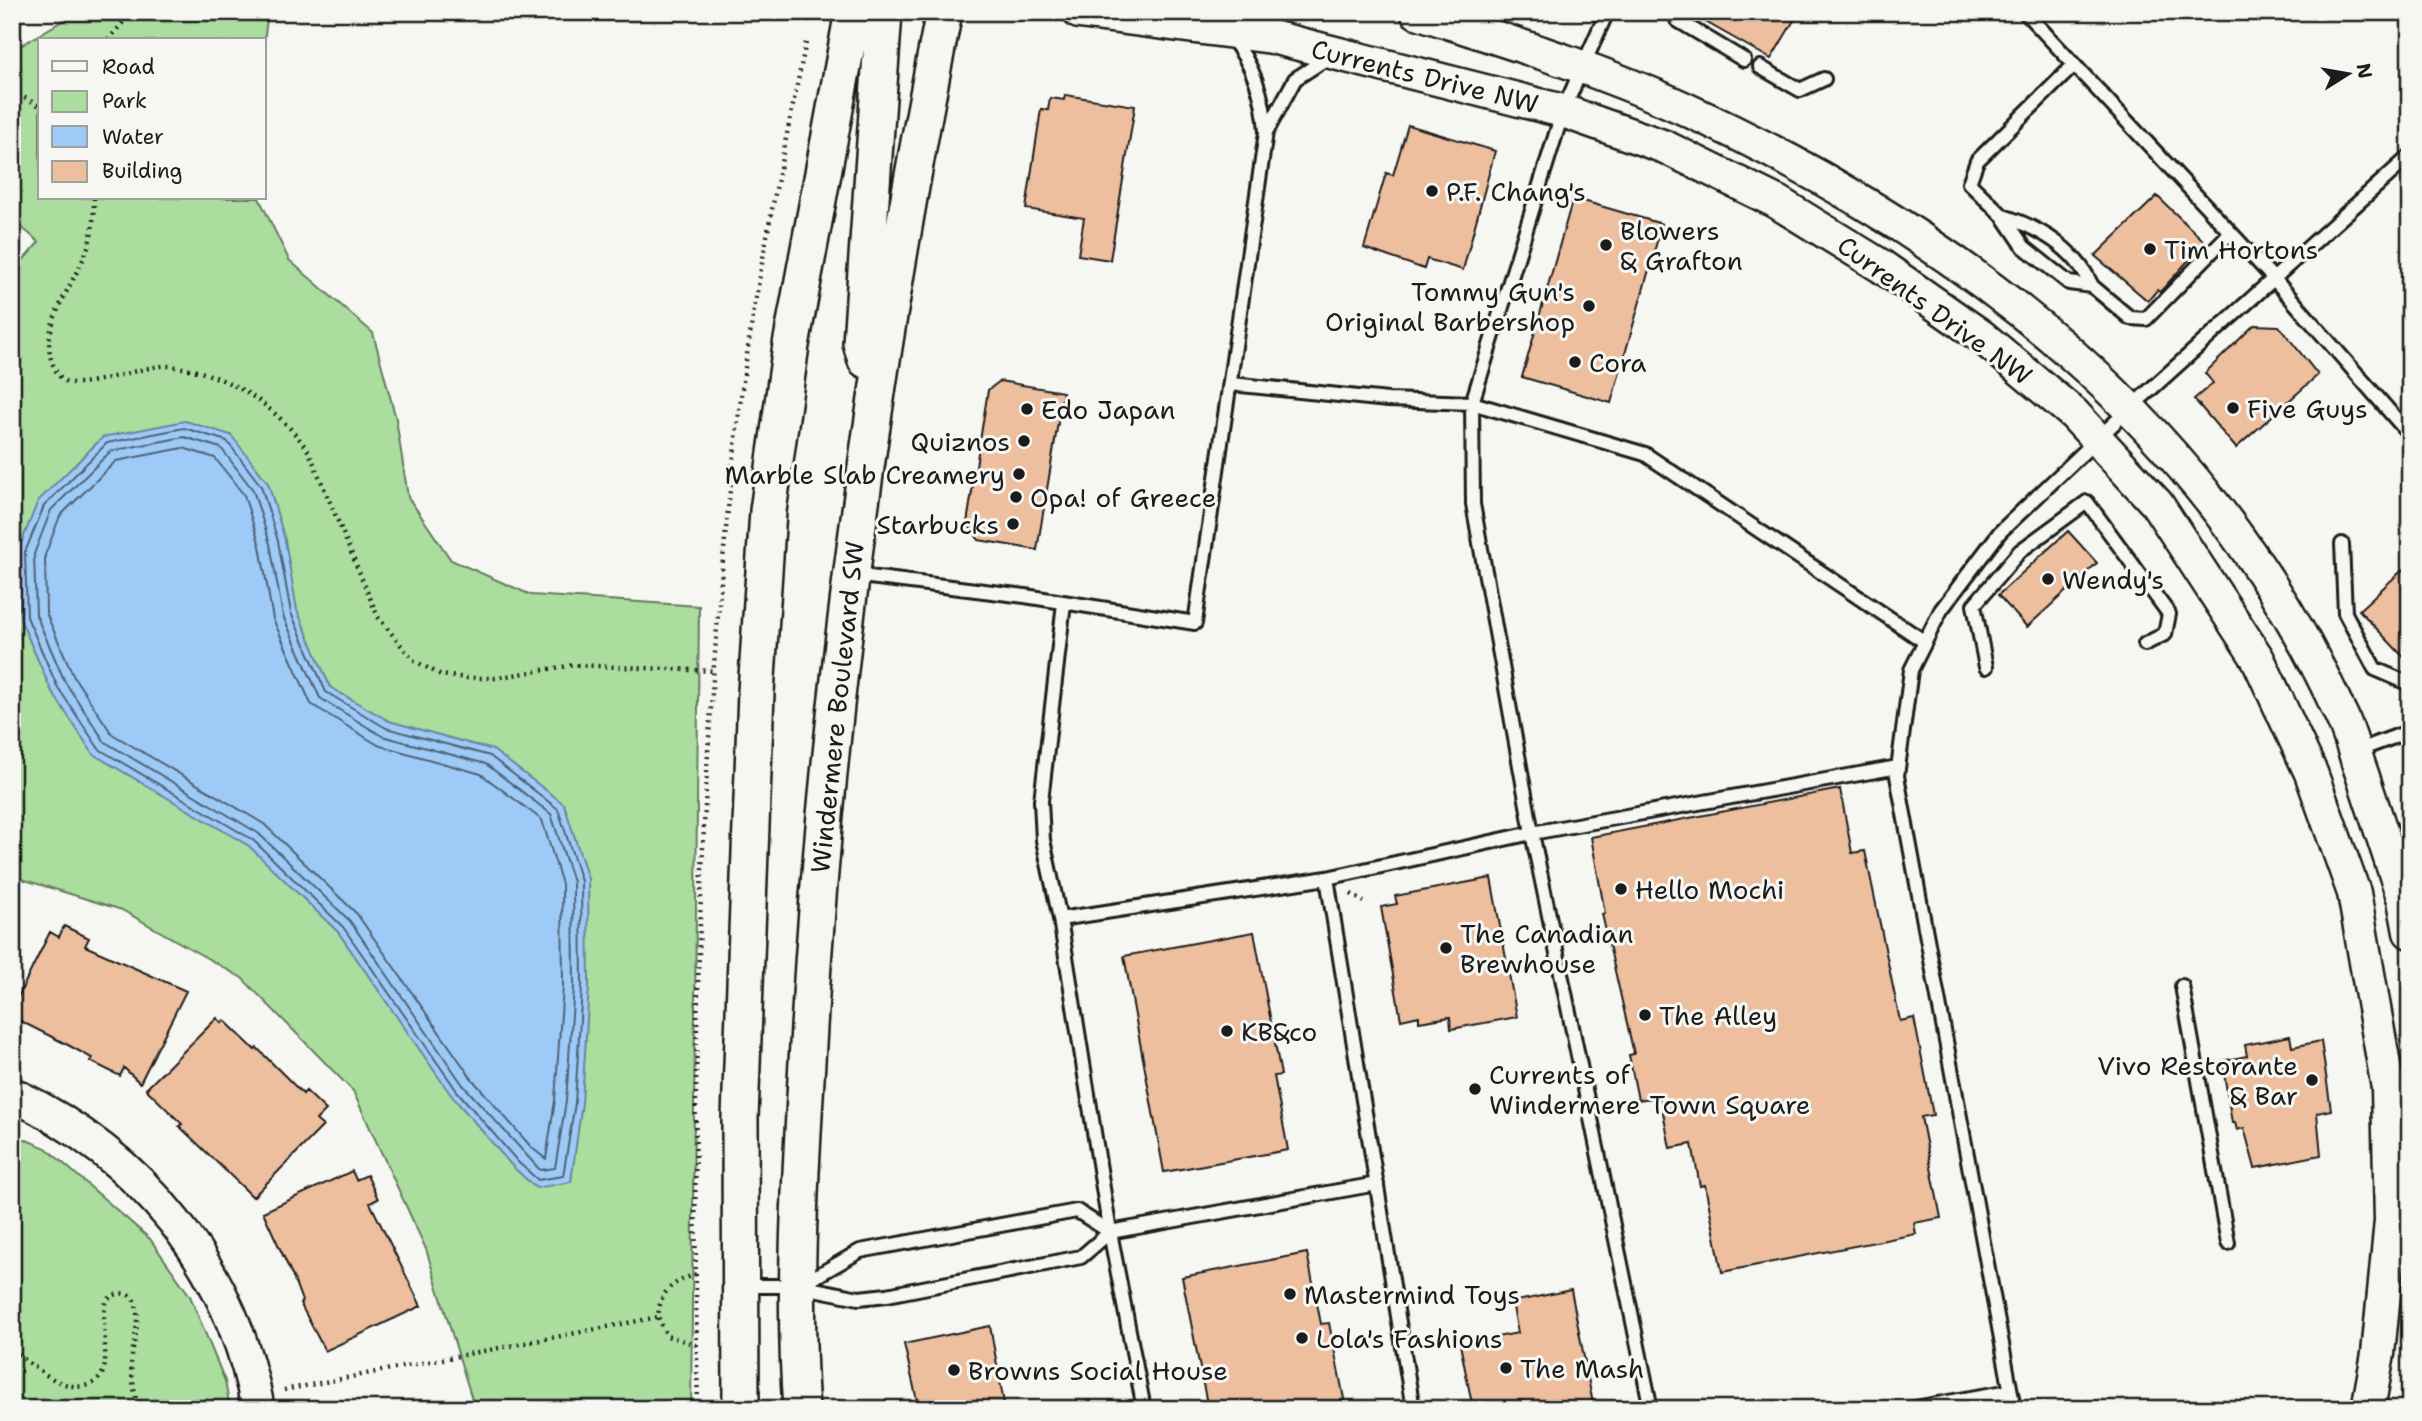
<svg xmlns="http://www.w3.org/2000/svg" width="2422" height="1421" font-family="'Shantell Sans',sans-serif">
<rect width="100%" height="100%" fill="#f6f6f2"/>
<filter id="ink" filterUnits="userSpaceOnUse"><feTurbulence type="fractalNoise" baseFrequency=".0143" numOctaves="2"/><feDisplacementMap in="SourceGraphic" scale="14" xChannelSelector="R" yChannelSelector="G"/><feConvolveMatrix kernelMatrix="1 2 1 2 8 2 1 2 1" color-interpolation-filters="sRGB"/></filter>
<g filter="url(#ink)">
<path fill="#aadd9e" stroke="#637c5d" stroke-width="2" d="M77 12H268L264 42 40 40V198H259L289 260 373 333 396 419 408 497 451 560 531 595 699 606 691 1409H475L426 1249 353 1091 242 978 122 910 12 876V273L39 242 12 219V51Z
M12 1134 46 1148 150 1239 190 1296 225 1381 230 1409H12Z"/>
<path fill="#9ecaf8" stroke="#6a84a0" stroke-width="2" d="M185 421 231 435 268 483 285 540 297 610 330 687 389 721 493 750 564 804 588 879 589 986 582 1103 571 1182 536 1188 513 1167 451 1095 338 932 249 846 93 754 51 690 20 619 18 551 38 501 103 437Z"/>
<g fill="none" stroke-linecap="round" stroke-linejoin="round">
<path stroke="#506274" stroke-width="2" d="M184 428 227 441 261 486 278 541 291 613 326 692 386 728 490 756 558 809 581 881 582 986 575 1103 563 1176 538 1180 518 1162 457 1091 343 927 253 840 99 749 57 686 27 617 25 552 44 506 107 443Z
M184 437 221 448 253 490 270 544 283 616 320 698 382 736 486 764 551 814 573 882 574 986 566 1101 555 1168 540 1170 463 1085 350 921 258 833 105 742 65 682 36 615 34 554 51 510 111 451Z
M183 448 215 458 244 495 260 546 273 619 311 704 378 745 481 774 542 820 562 884 563 986 555 1100 546 1159 532 1148 472 1079 357 914 264 824 112 734 74 677 46 613 45 555 60 516 116 461Z"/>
</g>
<path fill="#eebf9e" stroke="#1c1c1c" stroke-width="2" d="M1688 12H1799L1771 59Z
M1065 95 1135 106 1110 260 1078 255 1084 218 1026 209 1041 109 1048 110 1050 98 1064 100Z
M1408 125 1495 151 1463 270 1427 259 1424 269 1364 248 1386 173 1393 175Z
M2157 196 2205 242 2160 292 2157 290 2148 301 2095 256Z
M1573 198 1662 224 1611 403 1522 377Z
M2254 325 2279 326 2318 375 2236 448 2194 399 2213 383 2205 373Z
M1000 381 1063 392 1037 550 979 540 967 523 988 390Z
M2068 531 2097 563 2027 627 1998 595Z
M2410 563V664L2359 610Z
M1840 789 1852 853 1865 851 1900 1021 1914 1018 1933 1115 1921 1117 1941 1218 1914 1223 1916 1234 1722 1272 1705 1185 1700 1186 1692 1144 1670 1148 1660 1097 1638 1100 1629 1055 1634 1054 1602 914 1605 913 1591 837Z
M1491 878 1517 1017 1451 1029 1450 1017 1419 1022V1016L1401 1020 1381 907 1397 904 1395 896Z
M64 926 89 938 85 946 186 991 140 1083 124 1068 120 1076 90 1061 92 1058 68 1045 12 1017V1009L50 932 59 937Z
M1254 932 1281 1075 1274 1076 1288 1150 1164 1172 1124 956Z
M217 1018 222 1023 224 1020 255 1050 257 1048 303 1094 306 1091 326 1110 316 1120 323 1126 253 1197 179 1126 182 1124 146 1089Z
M2290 1036 2292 1047 2321 1041 2331 1110 2317 1113 2321 1155 2255 1168 2244 1128 2237 1130 2235 1123H2232L2222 1061 2247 1056 2245 1045Z
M352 1171 356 1180 367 1175 378 1199 370 1203 421 1306 325 1351 300 1303 302 1301 293 1277 263 1212Z
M1307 1253 1321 1324 1329 1323 1346 1409H1208L1182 1277Z
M1571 1290 1594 1409H1473L1460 1344 1518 1333 1512 1302Z
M990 1326 1005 1409H919L904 1344Z"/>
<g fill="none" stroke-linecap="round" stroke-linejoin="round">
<defs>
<path id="service" d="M1607 12 1563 111 1472 403 1473 504 1532 833 1651 1409
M1676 12 1677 20 1744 60
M2025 12 2274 279 2410 435
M2074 65 1977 161 1969 183 2003 216 2024 247 2069 283 2092 286 2130 318 2146 319 2230 233
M1760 67 1800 90 1824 79
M1268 129 1295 79 1329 57
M2003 216C2040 228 2076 249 2092 286
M1231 384 1388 400 1472 403 1645 454 1925 642
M2342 544 2345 613 2375 669 2403 681 2410 680
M853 575 1025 596 1195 623 1266 132C1264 96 1253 64 1230 36
M1986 667 1974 605 2020 551 2087 502 2169 614 2165 634 2145 644
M2354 752 2410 731
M1327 878 1413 1409
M1060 919 1043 840 1041 801 1064 603
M2182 986 2228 1243
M801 1285 860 1251 1077 1211 1110 1232
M741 1286H799L859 1298 887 1295 1081 1257 1110 1232 1377 1184
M1144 1409 1110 1232 1060 919 1327 878 1532 833 1898 767
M1909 1409 2010 1391
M2014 1409 1897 776 1911 670 1941 610 2000 532 2130 408 2410 156"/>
<path id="tertiary" d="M1079 12 1272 37 1563 111 1665 147 1777 202 1881 266 1981 336 2074 414 2157 504 2258 659 2311 773 2354 893 2388 1088 2391 1221 2378 1354 2368 1409
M1417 12C1506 41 1595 68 1681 107 1963 236 2210 425 2341 715 2350 733 2355 755 2362 774 2376 816 2390 858 2404 900L2410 932
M12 1094C142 1156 232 1266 258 1409"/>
<path id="secondary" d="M866 360 861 343 884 12
M741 1409 740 1118 756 692 768 511 791 345 853 12
M801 1409C792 1283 802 1153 809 1027 829 685 877 348 944 12"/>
</defs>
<use href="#service" stroke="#1c1c1c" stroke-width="18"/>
<use href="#tertiary" stroke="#1c1c1c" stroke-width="37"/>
<use href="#secondary" stroke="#1c1c1c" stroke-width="40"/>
<path stroke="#1c1c1c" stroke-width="4.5" stroke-dasharray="2 5" stroke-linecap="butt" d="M108 40 132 12
M12 91 40 106
M94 198C94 215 93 233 87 250 73 288 28 338 61 378 75 395 143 364 168 366 226 371 277 406 309 452L378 617 413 660 441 675 467 678H495L573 665 715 671
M1351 894 1364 902
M696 1274C672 1283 660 1290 658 1317L667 1336 697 1345
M12 1350C34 1365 65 1397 93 1383 101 1379 105 1370 105 1361 106 1341 102 1321 106 1301 112 1296 118 1292 126 1294 148 1301 131 1347 131 1365 132 1380 135 1394 138 1409
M284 1390 658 1317
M194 1409 228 1402
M698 1409C690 1073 699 722 742 389 758 272 782 157 806 42"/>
<use href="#service" stroke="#f6f6f2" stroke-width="12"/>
<use href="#tertiary" stroke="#f6f6f2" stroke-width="32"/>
<use href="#secondary" stroke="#f6f6f2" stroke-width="35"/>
</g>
</g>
<g fill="#1c1c1c" stroke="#f6f6f2" stroke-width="2.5">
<circle cx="1432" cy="191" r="7"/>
<circle cx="1606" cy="245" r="7"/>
<circle cx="2150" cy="249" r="7"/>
<circle cx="1589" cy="306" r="7"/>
<circle cx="1575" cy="362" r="7"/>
<circle cx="2233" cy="408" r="7"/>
<circle cx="1027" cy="409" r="7"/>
<circle cx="1024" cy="441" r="7"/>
<circle cx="1019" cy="474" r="7"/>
<circle cx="1016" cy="497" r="7"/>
<circle cx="1013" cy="524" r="7"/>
<circle cx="2048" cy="579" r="7"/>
<circle cx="1621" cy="889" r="7"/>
<circle cx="1446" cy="948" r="7"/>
<circle cx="1645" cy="1015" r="7"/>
<circle cx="1227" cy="1031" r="7"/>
<circle cx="2312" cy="1080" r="7"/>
<circle cx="1475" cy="1089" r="7"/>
<circle cx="1290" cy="1294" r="7"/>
<circle cx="1302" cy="1338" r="7"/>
<circle cx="1506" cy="1368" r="7"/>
<circle cx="954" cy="1370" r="7"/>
</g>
<g text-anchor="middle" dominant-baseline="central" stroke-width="6" stroke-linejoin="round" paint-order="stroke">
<g font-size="26" fill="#1c1c1c" stroke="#f6f6f2">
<text transform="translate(1425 76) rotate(14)">Currents Drive NW</text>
<text transform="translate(1935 310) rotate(36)">Currents Drive NW</text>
<text transform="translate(837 707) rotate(-84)">Windermere Boulevard SW</text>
</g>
<g font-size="26" fill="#1c1c1c" stroke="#f6f6f2" text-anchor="start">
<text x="1446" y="191">P.F. Chang's</text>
<text x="1620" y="230">Blowers<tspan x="1620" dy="30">&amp; Grafton</tspan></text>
<text x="2164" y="249">Tim Hortons</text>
<text x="1575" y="291" text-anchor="end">Tommy Gun's<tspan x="1575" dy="30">Original Barbershop</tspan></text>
<text x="1589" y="362">Cora</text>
<text x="2247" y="408">Five Guys</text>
<text x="1041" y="409">Edo Japan</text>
<text x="1010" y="441" text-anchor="end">Quiznos</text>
<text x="1005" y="474" text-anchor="end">Marble Slab Creamery</text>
<text x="1030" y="497">Opa! of Greece</text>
<text x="999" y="524" text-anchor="end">Starbucks</text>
<text x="2062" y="579">Wendy's</text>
<text x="1635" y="889">Hello Mochi</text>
<text x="1460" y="933">The Canadian<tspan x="1460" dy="30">Brewhouse</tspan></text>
<text x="1659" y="1015">The Alley</text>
<text x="1241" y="1031">KB&amp;co</text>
<text x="2298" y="1065" text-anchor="end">Vivo Restorante<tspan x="2298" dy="30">&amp; Bar</tspan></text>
<text x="1489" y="1074">Currents of<tspan x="1489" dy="30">Windermere Town Square</tspan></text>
<text x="1304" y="1294">Mastermind Toys</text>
<text x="1316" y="1338">Lola's Fashions</text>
<text x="1520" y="1368">The Mash</text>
<text x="968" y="1370">Browns Social House</text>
</g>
</g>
<rect width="2422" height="1421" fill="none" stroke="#f6f6f2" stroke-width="42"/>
<rect x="21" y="21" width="2380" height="1379" fill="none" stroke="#1c1c1c" stroke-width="2.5" filter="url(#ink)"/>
<rect x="38" y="38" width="228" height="161" fill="#f6f6f2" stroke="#9f9f9c" stroke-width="2"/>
<rect x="52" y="61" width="35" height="10" fill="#f6f6f2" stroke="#9f9f9c" stroke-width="2"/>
<text x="102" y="74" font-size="21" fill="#1c1c1c">Road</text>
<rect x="52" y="91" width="35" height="21" fill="#aadd9e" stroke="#9f9f9c" stroke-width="2"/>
<text x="102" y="108" font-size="21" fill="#1c1c1c">Park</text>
<rect x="52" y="126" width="35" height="21" fill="#9ecaf8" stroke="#9f9f9c" stroke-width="2"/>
<text x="102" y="144" font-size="21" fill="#1c1c1c">Water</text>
<rect x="52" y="161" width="35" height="21" fill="#eebf9e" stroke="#9f9f9c" stroke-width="2"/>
<text x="102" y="178" font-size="21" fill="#1c1c1c">Building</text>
<g transform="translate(2348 74) rotate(79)" stroke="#f6f6f2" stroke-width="5" paint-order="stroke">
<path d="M0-5L12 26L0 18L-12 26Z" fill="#1c1c1c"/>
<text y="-10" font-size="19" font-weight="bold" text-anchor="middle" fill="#1c1c1c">N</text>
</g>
</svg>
